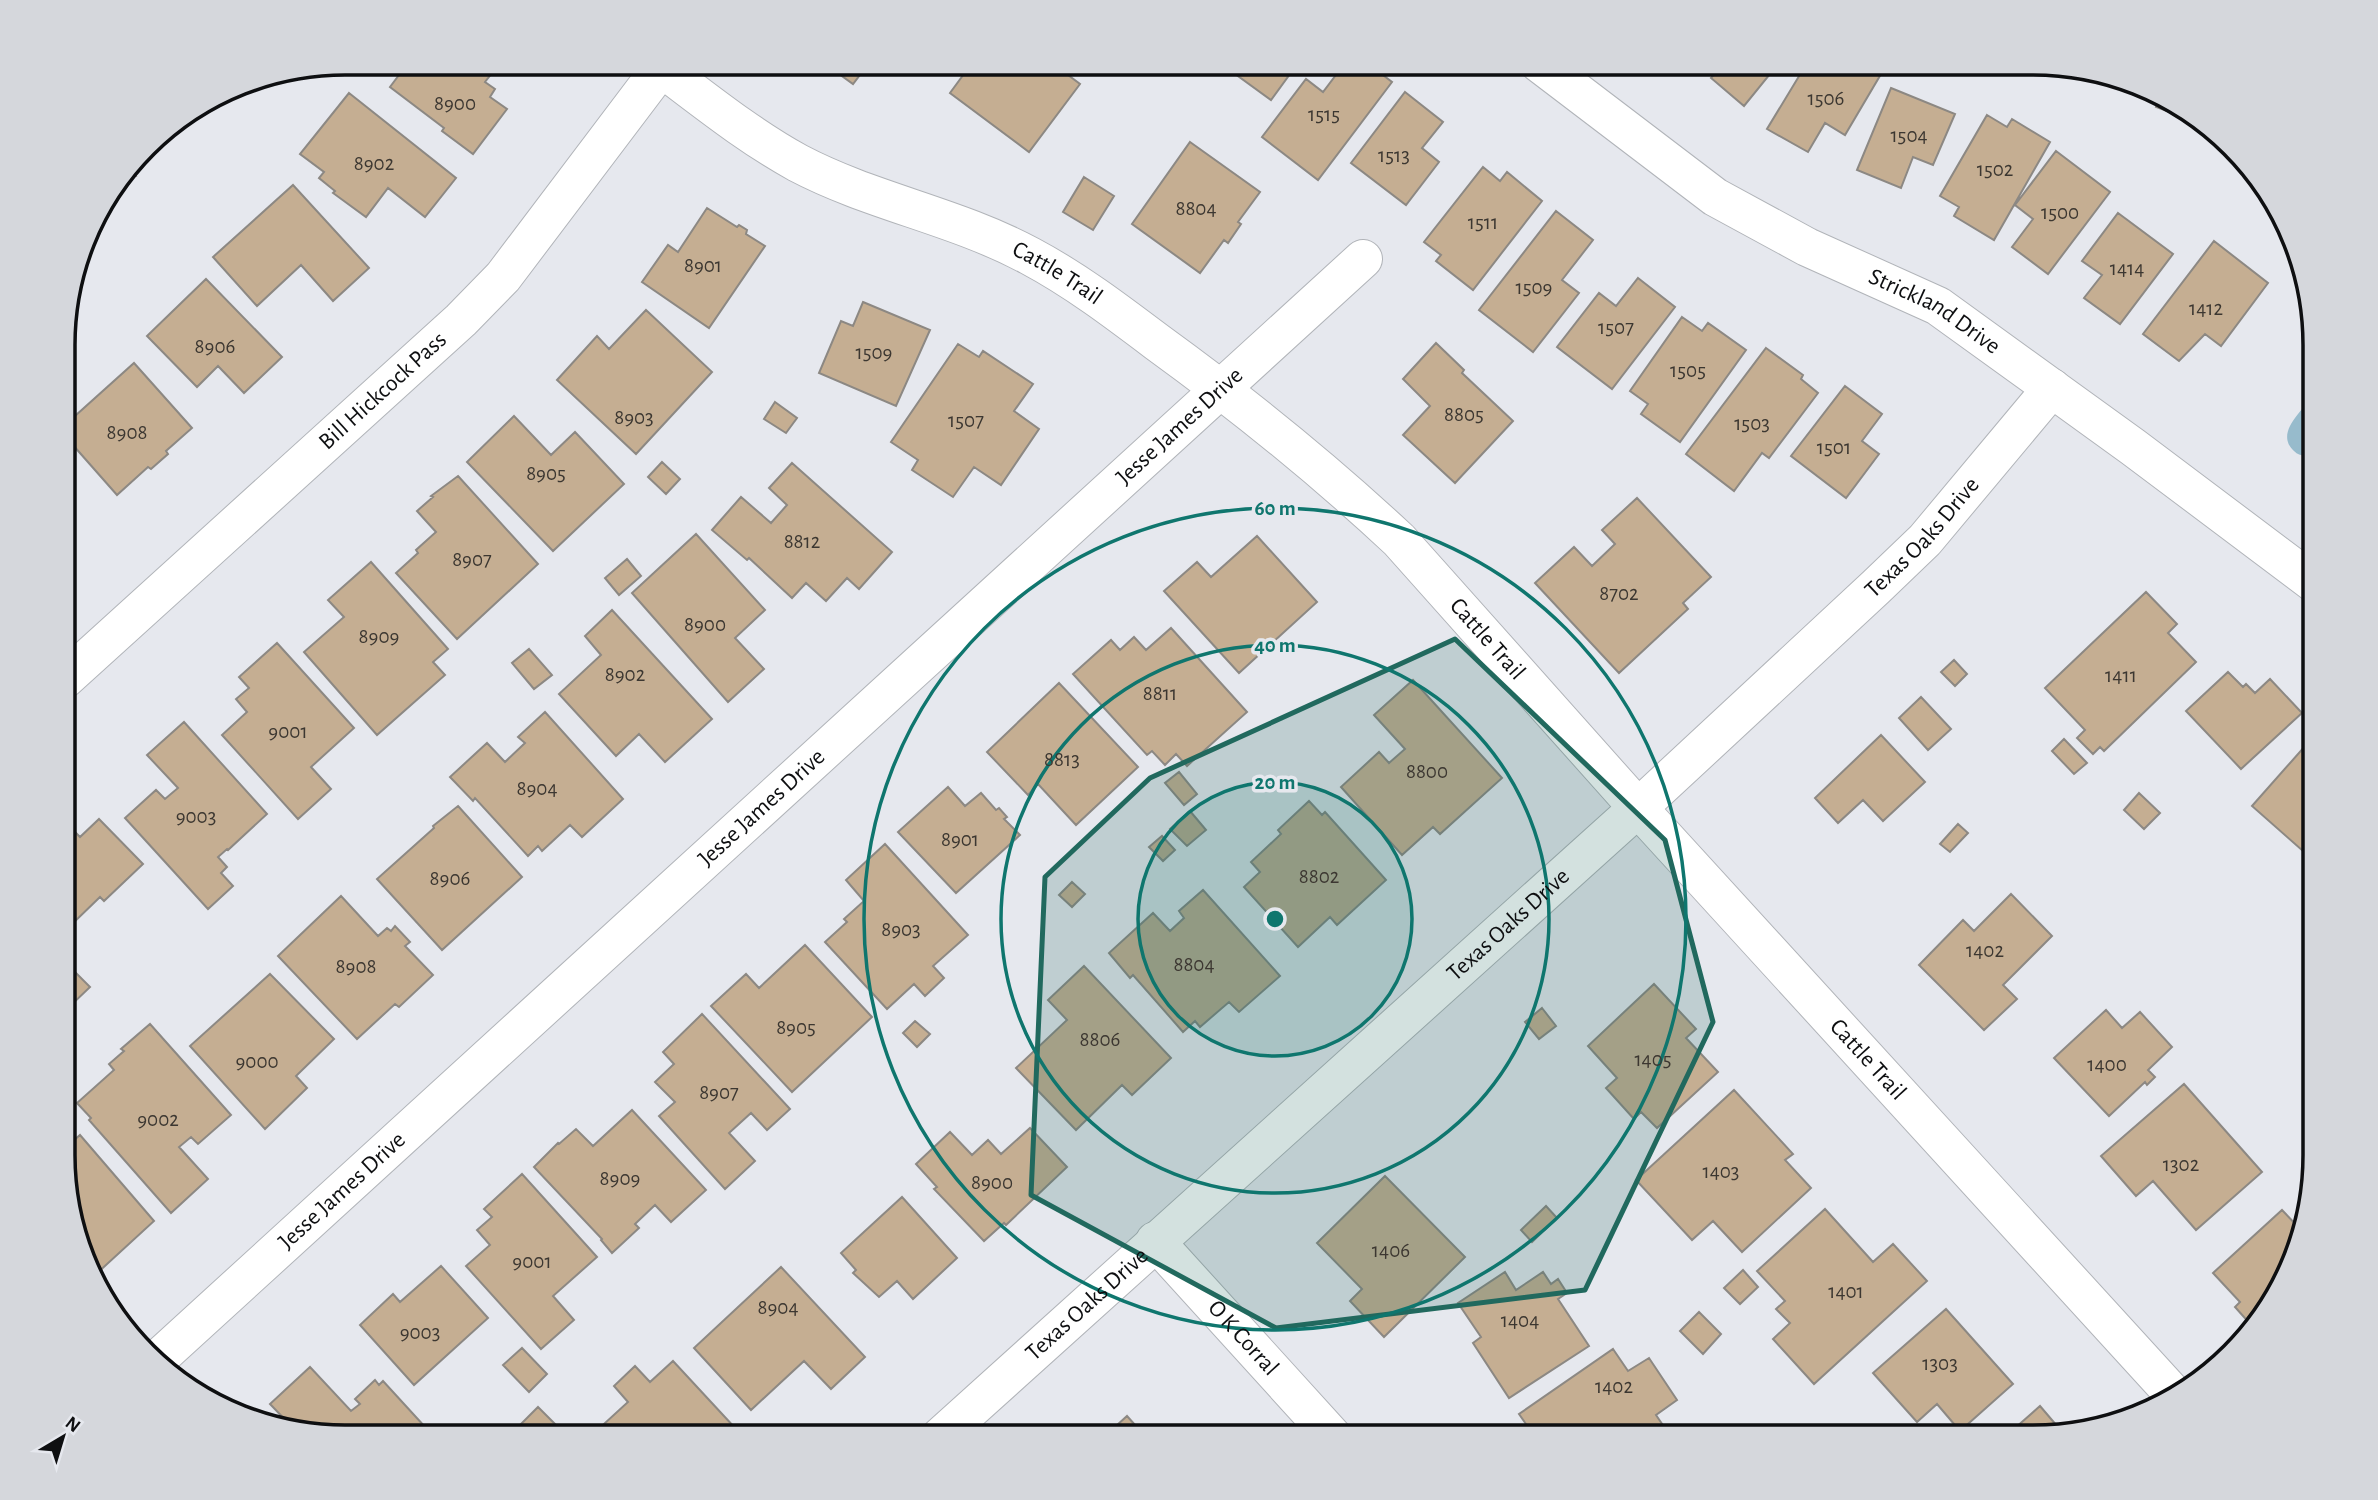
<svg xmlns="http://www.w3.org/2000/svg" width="2378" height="1500" font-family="'Alegreya Sans',sans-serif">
<rect width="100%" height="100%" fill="#e6e8ee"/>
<path fill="#97bbcc" d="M2314 395V454C2306 456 2300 457 2294 451 2274 433 2303 410 2314 395Z"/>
<path fill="#c5ae92" stroke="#8c8883" stroke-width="2" d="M408 63H500L485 82 495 89 490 97 507 109 473 154 442 131 444 128 390 87Z
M824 63H869L853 84Z
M972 63H1052L1080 84 1029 152 950 93Z
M1177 63H1193L1187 71Z
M1220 63H1298L1271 100Z
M1345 63H1367L1392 82 1318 180 1262 137 1306 79 1323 92Z
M1707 63H1779L1744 106 1711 78 1717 71Z
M1807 63H1862L1881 74 1845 135 1825 123 1808 152 1767 129Z
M256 81 223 93 238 84Z
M1891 88 1955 114 1933 165 1913 157 1901 188 1857 170Z
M1405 92 1443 122 1422 148 1439 162 1406 205 1351 163Z
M349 93 456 178 425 217 388 188 366 217 333 193 335 191 319 178 324 172 300 154Z
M2159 97 2189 110 2202 124 2156 107Z
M1987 115 2007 127 2012 119 2050 142 1994 240 1954 216 1959 207 1940 196Z
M1190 142 1260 192 1238 222 1241 224 1228 243 1224 240 1200 273 1132 224Z
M2056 151 2110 192 2048 274 2012 247 2033 219 2015 205Z
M133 167 136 176 122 181Z
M1483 167 1500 181 1507 172 1542 201 1473 290 1436 261 1441 255 1424 242Z
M1084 177 1114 196 1093 230 1063 212Z
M293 185 369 268 333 301 301 265 257 306 213 257Z
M707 208 737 227 739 225 747 230 746 234 765 246 709 328 642 282 668 245 678 252Z
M1556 211 1593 240 1562 280 1579 293 1533 352 1479 310Z
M2118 213 2173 254 2120 324 2084 298 2102 275 2082 261Z
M2214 241 2268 283 2221 346 2205 334 2179 361 2143 334Z
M1638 278 1675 307 1612 389 1557 347 1599 293 1616 306Z
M206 279 282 357 244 393 218 366 197 387 147 336Z
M863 302 930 330 896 406 819 373 841 321 853 326Z
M646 310 712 372 636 454 557 380 597 336 609 349Z
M1682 317 1702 331 1708 323 1746 350 1680 442 1641 414 1648 404 1630 391Z
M1436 343 1464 370 1462 373 1513 421 1455 483 1403 435 1430 406 1403 379Z
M958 344 979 357 983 351 1033 384 1014 411 1039 429 1001 485 974 467 953 497 912 470 918 460 891 442Z
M1766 348 1803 375 1801 379 1818 393 1769 458 1762 453 1734 491 1686 454Z
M134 363 192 428 166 451 168 454 151 469 148 467 117 495 65 436V425Z
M1845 386 1882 414 1862 441 1879 454 1846 498 1791 456Z
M775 402 797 418 786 433 764 419Z
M514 416 551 455 575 432 624 484 553 551 467 462Z
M662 462 680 479 666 494 648 477Z
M792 463 892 552 859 589 847 578 826 601 806 583 792 598 749 558 747 560 712 530 741 497 771 523 787 505 769 488Z
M458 476 538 564 457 639 396 573 418 553 416 550 436 532 417 511 433 497 431 496Z
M65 484 73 493 65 499Z
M1637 498 1711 577 1683 603 1688 609 1619 673 1535 583 1574 547 1592 566 1615 544 1602 530Z
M696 534 765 610 735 638 764 669 728 702 632 593Z
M1257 536 1317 602 1239 673 1164 591 1197 562 1211 577Z
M627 559 641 576 619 595 605 578Z
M371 562 448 649 433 662 445 675 377 735 304 652 344 617 328 600Z
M2146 592 2177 624 2168 633 2196 662 2104 751 2100 747 2093 754 2077 738 2085 730 2045 688Z
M612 610 712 719 665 762 639 734 616 756 559 694 601 655 585 636Z
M1171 628 1247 712 1187 766 1176 754 1165 765 1152 751 1147 755 1073 674 1111 640 1120 650 1134 637 1146 650Z
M277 643 354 728 311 767 331 789 298 819 222 735 247 712 236 699 249 688 239 677Z
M529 649 552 675 534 689 512 663Z
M1954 660 1967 674 1955 686 1941 672Z
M2228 672 2243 687 2246 684 2255 693 2270 679 2302 713 2241 769 2186 711Z
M1413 680 1502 778 1440 834 1433 827 1402 855 1341 787 1379 752 1389 763 1405 749 1374 715Z
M1059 683 1138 767 1076 825 1038 784 1028 795 987 752Z
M1921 697 1951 729 1928 750 1899 718Z
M545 712 623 799 582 837 570 825 542 851 538 846 528 856 475 798 473 801 450 777 487 743 505 762 525 743 518 737Z
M184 722 267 814 228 850 227 849 218 857 227 867 221 873 233 886 208 909 125 818 156 790 165 799 178 788 147 755Z
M1881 735 1925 782 1883 821 1863 800 1838 823 1815 798Z
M2314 736V854L2311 858 2252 806Z
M2064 739 2087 763 2074 774 2052 751Z
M1179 772 1197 794 1184 805 1165 783Z
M948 787 965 806 981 793 996 810 999 808 1007 817 1004 819 1020 835 956 893 898 832Z
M2139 793 2160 813 2144 829 2124 810Z
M1309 801 1322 815 1325 812 1386 880 1337 925 1330 917 1298 947 1244 887 1260 872 1251 862 1281 834 1278 830Z
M458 806 522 877 442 950 377 879 434 828 433 826Z
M1190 811 1206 830 1187 846 1170 829Z
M99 819 143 864 104 901 100 897 66 930 65 841 75 832 80 837Z
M1958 824 1968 833 1950 852 1940 844Z
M1162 836 1175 850 1163 861 1149 847Z
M885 844 968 935 933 966 944 978 925 996 914 984 887 1009 825 942 847 922 844 919 864 901 846 880Z
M1072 882 1085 894 1072 907 1059 895Z
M1203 890 1280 976 1239 1012 1229 1002 1200 1027 1195 1021 1183 1032 1133 975 1130 978 1109 953 1153 913 1170 931 1184 918 1179 911Z
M2011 894 2052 936 2003 985 2017 999 1984 1030 1919 965 1963 920 1974 931Z
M341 896 378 936 387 928 391 931 395 926 410 942 405 946 433 975 399 1007 395 1004 357 1039 278 956Z
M805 945 872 1017 792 1092 711 1006 746 974 759 988Z
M65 962 90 987 65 1011Z
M1084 966 1171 1058 1132 1095 1122 1085 1076 1130 1016 1068 1067 1020 1048 1000Z
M270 974 334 1039 296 1076 307 1088 265 1129 190 1046Z
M1654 984 1696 1029 1686 1038 1718 1072 1657 1128 1641 1112 1634 1119 1606 1088 1617 1078 1588 1046Z
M1542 1008 1556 1026 1539 1039 1525 1022Z
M2106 1010 2122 1028 2140 1012 2172 1047 2148 1070 2155 1077 2147 1085 2145 1082 2109 1116 2054 1058Z
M702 1014 790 1109 767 1130 751 1113 729 1133 755 1161 725 1189 659 1116 675 1102 655 1082 674 1064 663 1052Z
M915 1021 930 1034 917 1047 903 1033Z
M150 1024 231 1115 198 1144 191 1137 179 1147 208 1179 171 1213 89 1120 91 1118 77 1103 114 1070 109 1064 124 1051 121 1049Z
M2184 1084 2262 1172 2196 1230 2153 1181 2136 1196 2101 1156Z
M1734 1090 1793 1154 1785 1160 1811 1188 1742 1252 1713 1221 1692 1240 1636 1180Z
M632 1110 706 1190 671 1222 655 1205 635 1224 639 1228 612 1253 601 1240 602 1239 534 1167 558 1143 559 1144 576 1129 593 1146Z
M1030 1128 1067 1167 1006 1225 1004 1223 984 1241 934 1189 937 1187 916 1164 950 1132 972 1155 988 1140 1001 1154Z
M80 1135 154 1221 94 1276 65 1191V1148Z
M522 1174 597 1257 553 1296 574 1320 541 1349 466 1266 490 1245 477 1230 492 1217 484 1209Z
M1385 1176 1465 1257 1384 1337 1350 1301 1362 1289 1317 1243Z
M902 1197 957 1258 913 1299 897 1281 879 1297 853 1273 856 1270 841 1253Z
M1546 1206 1557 1218 1532 1242 1521 1230Z
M1825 1209 1873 1262 1893 1244 1927 1281 1814 1384 1773 1339 1790 1323 1776 1309 1785 1301 1757 1271Z
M2282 1210 2303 1232 2300 1245 2268 1311 2252 1326 2235 1307 2240 1302 2213 1273Z
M441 1266 488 1318 414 1385 360 1325 393 1294 400 1302Z
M781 1267 865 1357 831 1389 804 1361 751 1410 694 1348Z
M1743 1270 1758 1287 1740 1304 1724 1288Z
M1505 1272 1516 1290 1543 1272 1551 1284 1558 1279 1567 1293 1558 1299 1589 1346 1509 1398 1473 1343 1481 1337 1458 1303Z
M1946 1309 2013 1384 1960 1431 1937 1404 1917 1422 1873 1373Z
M1699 1312 1721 1334 1703 1354 1680 1331Z
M522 1348 547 1374 529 1392 503 1365Z
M1613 1349 1628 1371 1649 1358 1677 1400 1656 1415 1671 1437H1535L1519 1414Z
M673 1361 736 1429 727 1437H594L592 1435 628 1402 614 1386 635 1366 650 1382Z
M310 1367 351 1411 360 1404 355 1399 375 1380 379 1385 383 1381 426 1428 416 1437H345L295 1430 270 1404Z
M2040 1406 2063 1433 2051 1436H2006Z
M538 1407 556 1425 543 1437H518L513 1432Z
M1127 1416 1144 1435 1147 1432 1152 1437H1104Z"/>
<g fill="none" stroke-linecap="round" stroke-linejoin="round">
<defs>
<g id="minor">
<path id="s1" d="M655 63C702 98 747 135 798 163 872 202 956 216 1030 256 1075 280 1116 311 1157 342 1241 403 1323 469 1399 540L1638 808 2176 1397"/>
<path id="s2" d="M1539 63 1715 197 1807 247 1938 306 2133 447 2314 583"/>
<path id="s3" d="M65 679 461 320 503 277 661 68"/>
<path id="s4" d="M1155 1241 1333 1437"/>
<path id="s5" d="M159 1358 1363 259"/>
<path id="s6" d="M940 1437 1638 808 1876 587 1925 540 2052 388"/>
</g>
</defs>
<use href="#minor" stroke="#b1b4b9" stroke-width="40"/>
<use href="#minor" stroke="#fff" stroke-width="38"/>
</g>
<path fill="#21695e" fill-opacity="0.2" stroke="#21695e" stroke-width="5" stroke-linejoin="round" d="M1455 639 1665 840 1713 1022 1585 1290 1276 1328 1031 1195 1045 877 1150 778Z"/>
<circle cx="1275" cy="919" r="137" fill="#0f766e" fill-opacity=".12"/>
<g fill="none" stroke="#0f766e" stroke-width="3.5">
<circle cx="1275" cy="919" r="137"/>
<circle cx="1275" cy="919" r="274"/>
<circle cx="1275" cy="919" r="411"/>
</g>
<g text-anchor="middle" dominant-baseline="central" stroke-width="7" stroke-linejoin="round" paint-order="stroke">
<g font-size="21" fill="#3c3731">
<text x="1826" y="98">1506</text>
<text x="455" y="103">8900</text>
<text x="1324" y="114">1515</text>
<text x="1909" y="135">1504</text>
<text x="1394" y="155">1513</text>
<text x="374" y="163">8902</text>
<text x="1995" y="169">1502</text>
<text x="1196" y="208">8804</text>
<text x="2060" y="212">1500</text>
<text x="1483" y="222">1511</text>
<text x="703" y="265">8901</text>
<text x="2127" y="268">1414</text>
<text x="1534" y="287">1509</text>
<text x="2206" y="308">1412</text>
<text x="1616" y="327">1507</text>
<text x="215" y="346">8906</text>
<text x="874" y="352">1509</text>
<text x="1688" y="370">1505</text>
<text x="1464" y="414">8805</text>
<text x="634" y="417">8903</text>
<text x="966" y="420">1507</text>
<text x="1752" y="423">1503</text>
<text x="127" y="432">8908</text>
<text x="1834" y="447">1501</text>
<text x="546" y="473">8905</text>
<text x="802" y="541">8812</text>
<text x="472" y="559">8907</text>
<text x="1619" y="593">8702</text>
<text x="705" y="624">8900</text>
<text x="379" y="636">8909</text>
<text x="625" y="674">8902</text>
<text x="2121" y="675">1411</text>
<text x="1160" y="693">8811</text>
<text x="288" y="731">9001</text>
<text x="1062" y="759">8813</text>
<text x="1427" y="771">8800</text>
<text x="537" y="788">8904</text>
<text x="196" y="816">9003</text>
<text x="960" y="839">8901</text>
<text x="1319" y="876">8802</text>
<text x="450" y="878">8906</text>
<text x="901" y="929">8903</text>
<text x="1985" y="950">1402</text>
<text x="1194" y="964">8804</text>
<text x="356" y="966">8908</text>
<text x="796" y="1027">8905</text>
<text x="1100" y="1039">8806</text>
<text x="1653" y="1059">1405</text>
<text x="257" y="1061">9000</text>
<text x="2107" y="1064">1400</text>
<text x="719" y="1092">8907</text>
<text x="158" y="1119">9002</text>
<text x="2181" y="1164">1302</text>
<text x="1721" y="1171">1403</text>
<text x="620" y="1178">8909</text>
<text x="992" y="1182">8900</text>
<text x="1391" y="1250">1406</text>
<text x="532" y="1261">9001</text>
<text x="1846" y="1291">1401</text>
<text x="778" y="1307">8904</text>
<text x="1520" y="1320">1404</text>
<text x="420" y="1332">9003</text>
<text x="1940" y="1363">1303</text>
<text x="1614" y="1386">1402</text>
</g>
<g font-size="24" fill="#0e0f11" stroke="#e6e8ee">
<text stroke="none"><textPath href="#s1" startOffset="457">Cattle Trail</textPath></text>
<text stroke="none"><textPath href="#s2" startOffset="469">Strickland Drive</textPath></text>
<text stroke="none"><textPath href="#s3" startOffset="429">Bill Hickcock Pass</textPath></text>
<text stroke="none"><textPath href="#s5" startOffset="1382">Jesse James Drive</textPath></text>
<text stroke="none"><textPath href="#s6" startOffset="1332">Texas Oaks Drive</textPath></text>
<text stroke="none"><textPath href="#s1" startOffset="1024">Cattle Trail</textPath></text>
<text stroke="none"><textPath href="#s5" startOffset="816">Jesse James Drive</textPath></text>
<text stroke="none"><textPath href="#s6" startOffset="765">Texas Oaks Drive</textPath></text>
<text stroke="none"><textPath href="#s1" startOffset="1591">Cattle Trail</textPath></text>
<text stroke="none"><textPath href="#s5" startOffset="248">Jesse James Drive</textPath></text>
<text stroke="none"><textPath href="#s6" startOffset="198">Texas Oaks Drive</textPath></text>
<text stroke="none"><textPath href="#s4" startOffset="131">O K Corral</textPath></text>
</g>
</g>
<path d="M0 0H2378V1500H0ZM345 75H2033A270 270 0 0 1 2303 345V1155A270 270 0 0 1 2033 1425H345A270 270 0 0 1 75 1155V345A270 270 0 0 1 345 75Z" fill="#d5d7dc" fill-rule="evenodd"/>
<path fill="none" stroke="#0e0f11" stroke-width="3.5" d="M345 75H2033A270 270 0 0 1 2303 345V1155A270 270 0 0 1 2033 1425H345A270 270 0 0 1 75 1155V345A270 270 0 0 1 345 75Z"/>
<circle cx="1275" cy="919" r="10" fill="#0f766e" stroke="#e6e8ee" stroke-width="3.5"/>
<g font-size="21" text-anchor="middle" font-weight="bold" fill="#0f766e" stroke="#e6e8ee" stroke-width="7" stroke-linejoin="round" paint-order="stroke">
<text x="1275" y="515">60 m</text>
<text x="1275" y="652">40 m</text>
<text x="1275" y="789">20 m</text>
</g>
<g transform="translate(63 1437) rotate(38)" stroke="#e6e8ee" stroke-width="5" paint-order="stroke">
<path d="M0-5L12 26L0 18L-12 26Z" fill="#0e0f11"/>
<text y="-10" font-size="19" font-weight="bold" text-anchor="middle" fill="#0e0f11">N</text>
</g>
</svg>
